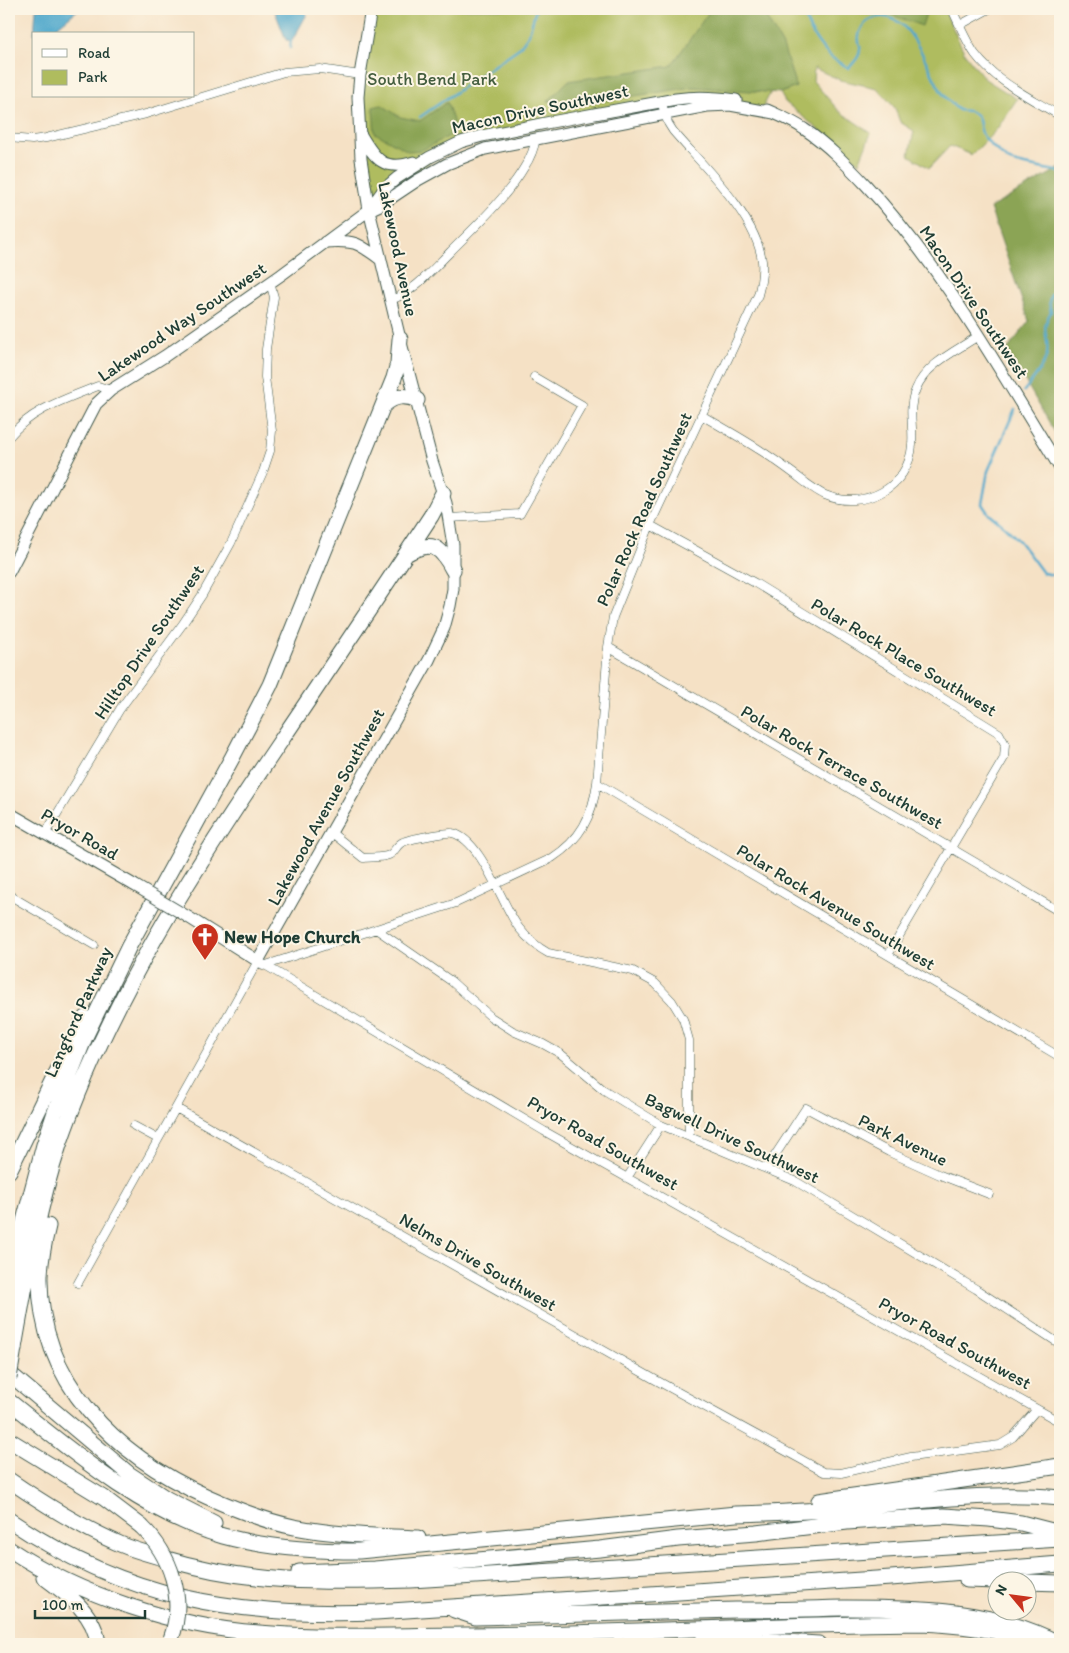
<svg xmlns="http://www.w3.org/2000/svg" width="1069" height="1653" font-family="Itim,sans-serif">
<rect width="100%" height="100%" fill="#fcf5e5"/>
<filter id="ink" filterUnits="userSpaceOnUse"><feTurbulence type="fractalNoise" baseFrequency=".02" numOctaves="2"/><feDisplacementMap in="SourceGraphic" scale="10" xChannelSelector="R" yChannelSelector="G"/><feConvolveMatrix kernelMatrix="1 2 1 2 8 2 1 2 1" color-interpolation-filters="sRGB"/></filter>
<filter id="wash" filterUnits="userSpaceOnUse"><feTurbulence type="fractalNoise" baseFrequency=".0096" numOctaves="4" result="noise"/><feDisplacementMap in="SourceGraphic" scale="20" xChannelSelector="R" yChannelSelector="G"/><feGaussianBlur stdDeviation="1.12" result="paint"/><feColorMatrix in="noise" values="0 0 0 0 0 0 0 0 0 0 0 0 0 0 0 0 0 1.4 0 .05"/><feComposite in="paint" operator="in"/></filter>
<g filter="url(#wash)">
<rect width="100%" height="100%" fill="#f5e1c5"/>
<path fill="#afbc5e" stroke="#677c49" d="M371 9H888L892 15 927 11 925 9H944L965 54 985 79 1017 99 997 129 972 155 950 146 929 168 909 155 914 131 900 122 895 108 877 88 840 80 814 68 813 81 839 111 871 133 859 163 785 102 780 93 796 87 787 61 763 107 661 101 447 148 369 210 360 75Z"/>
<path fill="#8ba455" stroke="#557044" d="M711 9H765V16L783 46 796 87 780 93 693 87 589 103 548 101 568 81 671 66Z
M888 9H925L927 10 922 26 892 15Z
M447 102 454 124 451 135 422 150 408 151 375 133 373 107 382 105 400 117 420 121Z
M1060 168V441L1007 350 1029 321 990 208Z"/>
<path fill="#4fa8cc" stroke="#377280" d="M36 9H79L48 34H34Z
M274 9H308L306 16 292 41 286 40Z"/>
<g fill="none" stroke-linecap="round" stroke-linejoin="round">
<path stroke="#4fa8cc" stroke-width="2.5" d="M806 9C801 22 822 49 831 57 836 61 843 64 849 68 854 62 860 57 860 49 861 45 859 45 859 42 857 32 864 21 874 18 912 7 927 72 943 94 945 97 957 109 959 110 966 112 970 109 976 115 981 120 979 126 982 133 986 143 1000 153 1008 160 1016 165 1049 169 1060 172
M290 48 291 40
M420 117 519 48 529 34 536 9
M1024 391C1032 380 1044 367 1047 354 1050 335 1039 331 1051 312 1048 300 1048 294 1060 288
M1015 409 988 471 982 504 988 513 1005 527 1020 542 1043 573 1060 576"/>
</g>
</g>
<g filter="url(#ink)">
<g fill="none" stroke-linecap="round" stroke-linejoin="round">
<defs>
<path id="street" d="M952 9C959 24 966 41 975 54 996 82 1031 98 1060 116
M960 25 989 9
M9 138 32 140 46 138 146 114 284 72 320 69 360 75
M391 300C414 292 433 269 450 252 475 227 507 197 525 166 531 157 534 149 536 138
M701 415C722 427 743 439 763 452 778 462 792 472 806 483 812 487 818 492 825 495 863 511 909 488 912 445 914 426 907 408 916 389 926 364 956 351 978 336
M9 437C32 409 66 399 98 386L111 390
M449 518 520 514 582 405 534 377
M650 525 755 583 999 733 1005 744 1004 758 888 955
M608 647 1060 912
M597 783 1060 1057
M332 833 363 858C370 857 383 858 389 855 395 852 397 844 403 842 408 839 448 832 452 833 482 839 502 906 519 928 527 938 537 947 548 953L633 971 655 983 672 1001 683 1019 689 1040V1136
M45 834 120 709 182 625 202 595 231 543 263 472 270 451 272 431 265 377 266 349 274 297 270 283
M9 895 94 945
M376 929 451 981 491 1017 513 1031 543 1044 561 1054 604 1090 661 1125 795 1181 976 1289 1060 1344
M263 966 456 903 552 858C581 839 592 817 597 783L608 647 613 617 650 525 758 295C761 284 763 272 762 261 756 215 702 165 673 131L668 123 661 101
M176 1108 654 1379 824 1472 841 1473 911 1457 1000 1445 1013 1437 1037 1409
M134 1126 158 1139
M766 1169 806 1108 889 1152 940 1175 989 1194
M627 1178 661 1125
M78 1283 258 961 544 1131 1060 1422"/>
<path id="secondary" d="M767 110C780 116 793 121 804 129 827 144 847 165 866 185 944 269 1000 371 1060 468
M361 135C375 159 384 172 414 162
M370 208 384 189 397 178 430 157 461 142 482 136 551 122 676 99C696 96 715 97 736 100
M325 242C354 240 357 242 380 259
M9 572 96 404 111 390 165 356 281 275 369 210 382 204 418 180 447 164 485 149 707 106 730 105 774 113
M9 813 134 885
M188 917 258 961 429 660 444 628 450 606 453 589V545L446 503 432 461 400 339 369 210 361 159 358 97 360 75 371 9"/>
<path id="highway" d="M383 406C393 396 404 394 417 400
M406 554C431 540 440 545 453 570
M9 1171 57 1072 85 1018
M48 1226C44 1242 41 1258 40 1275 38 1382 116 1456 208 1497 235 1509 264 1521 294 1527 335 1535 377 1536 418 1538
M9 1300 24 1221 44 1145 55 1112 85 1037 129 946 232 758 270 685 394 378 398 363 400 339
M14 1348C26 1280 37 1211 59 1145 108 1002 192 872 276 748 328 671 380 594 431 516L443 493
M9 1373 129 1474 167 1499 214 1523
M9 1401C71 1451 145 1514 223 1536 267 1548 314 1551 359 1551L736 1514C776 1513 815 1511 854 1507 923 1501 992 1491 1060 1498
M9 1440 104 1498 141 1526
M9 1480C44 1504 80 1527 120 1544 134 1550 149 1554 163 1558 249 1584 323 1583 411 1580L1060 1539
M819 1501 1060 1466
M9 1520C126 1599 237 1617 376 1612L891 1578 1060 1564
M9 1549C79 1595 175 1627 259 1633 328 1639 399 1635 469 1635 620 1634 770 1624 921 1623 963 1625 1006 1631 1046 1644
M299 1572 375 1569 501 1558 600 1549 678 1539 756 1533 847 1522 891 1519 944 1516 989 1519 1021 1523 1060 1533
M44 1577C67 1594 95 1613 98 1644
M967 1580 996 1581
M1026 1582 1060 1583
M454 1610 475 1617C562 1615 649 1613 736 1610 773 1610 809 1609 846 1608 918 1608 994 1609 1060 1644
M704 1637 819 1644"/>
</defs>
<use href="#street" stroke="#3f564a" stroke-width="9"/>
<use href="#secondary" stroke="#3f564a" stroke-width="13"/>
<use href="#highway" stroke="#3f564a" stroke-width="17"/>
<use href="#street" stroke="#fff" stroke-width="8"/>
<use href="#secondary" stroke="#fff" stroke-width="11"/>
<use href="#highway" stroke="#fff" stroke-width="15"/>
<defs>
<path id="secondary-bridge" d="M134 885 188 917"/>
<path id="highway-bridge" d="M9 1378 14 1348
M141 1526C171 1555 186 1598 171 1639"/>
</defs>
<use href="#secondary-bridge" stroke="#3f564a" stroke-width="13" stroke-linecap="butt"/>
<use href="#highway-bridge" stroke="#3f564a" stroke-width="17" stroke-linecap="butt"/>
<use href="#secondary-bridge" stroke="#fff" stroke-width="11"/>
<use href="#highway-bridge" stroke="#fff" stroke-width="15"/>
</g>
</g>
<defs>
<symbol id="church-pin" viewBox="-11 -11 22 30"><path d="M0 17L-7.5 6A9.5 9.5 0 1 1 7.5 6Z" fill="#c8321e" stroke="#fcf5e5"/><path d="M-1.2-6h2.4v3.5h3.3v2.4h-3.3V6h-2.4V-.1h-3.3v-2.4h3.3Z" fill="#fff"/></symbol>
</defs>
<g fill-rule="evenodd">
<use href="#church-pin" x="189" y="921" width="32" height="43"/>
</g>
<g text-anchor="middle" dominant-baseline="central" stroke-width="4" stroke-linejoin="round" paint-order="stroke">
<g font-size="18" fill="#435d3e" stroke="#fcf5e5">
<text x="432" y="79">South Bend Park</text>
</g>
<g font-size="18" fill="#1f3d34" stroke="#fcf5e5">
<text transform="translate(540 109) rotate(-12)">Macon Drive Southwest</text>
<text transform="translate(398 249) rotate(78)">Lakewood Avenue</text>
<text transform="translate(974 302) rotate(56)">Macon Drive Southwest</text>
<text transform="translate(182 322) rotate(-34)">Lakewood Way Southwest</text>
<text transform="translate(644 509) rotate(-66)">Polar Rock Road Southwest</text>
<text transform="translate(149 642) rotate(-56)">Hilltop Drive Southwest</text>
<text transform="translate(904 657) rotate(31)">Polar Rock Place Southwest</text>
<text transform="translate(842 767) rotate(30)">Polar Rock Terrace Southwest</text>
<text transform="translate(326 807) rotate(-61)">Lakewood Avenue Southwest</text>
<text transform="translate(80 834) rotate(30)">Pryor Road</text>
<text transform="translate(836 907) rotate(31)">Polar Rock Avenue Southwest</text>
<text transform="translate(78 1012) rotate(-66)">Langford Parkway</text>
<text transform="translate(732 1138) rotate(25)">Bagwell Drive Southwest</text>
<text transform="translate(903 1140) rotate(26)">Park Avenue</text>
<text transform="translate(603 1143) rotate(30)">Pryor Road Southwest</text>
<text transform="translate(478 1262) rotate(30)">Nelms Drive Southwest</text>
<text transform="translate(955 1343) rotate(29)">Pryor Road Southwest</text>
</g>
<g font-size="18" font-weight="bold" fill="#1f3d34" stroke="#fcf5e5" text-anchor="start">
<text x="224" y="937">New Hope Church</text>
</g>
</g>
<rect width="1069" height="1653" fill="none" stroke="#fcf5e5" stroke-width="30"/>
<rect x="32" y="32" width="162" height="65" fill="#fcf5e5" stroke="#a4ab9e"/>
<rect x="42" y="49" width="25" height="8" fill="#ffffff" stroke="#a4ab9e"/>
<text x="78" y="58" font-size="15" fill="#1f3d34">Road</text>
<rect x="42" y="70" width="25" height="15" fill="#afbc5e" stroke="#a4ab9e"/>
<text x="78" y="82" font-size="15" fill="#1f3d34">Park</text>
<g transform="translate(1012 1596) rotate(299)"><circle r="24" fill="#fcf5e5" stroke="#a4ab9e"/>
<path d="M0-4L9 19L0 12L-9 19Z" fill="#c8321e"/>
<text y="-8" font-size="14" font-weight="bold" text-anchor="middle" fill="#1f3d34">N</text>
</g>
<path d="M35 1610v8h110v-8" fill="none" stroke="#1f3d34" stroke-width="2.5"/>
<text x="42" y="1610" font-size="15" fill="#1f3d34" stroke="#fcf5e5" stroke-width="4" paint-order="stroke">100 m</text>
</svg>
